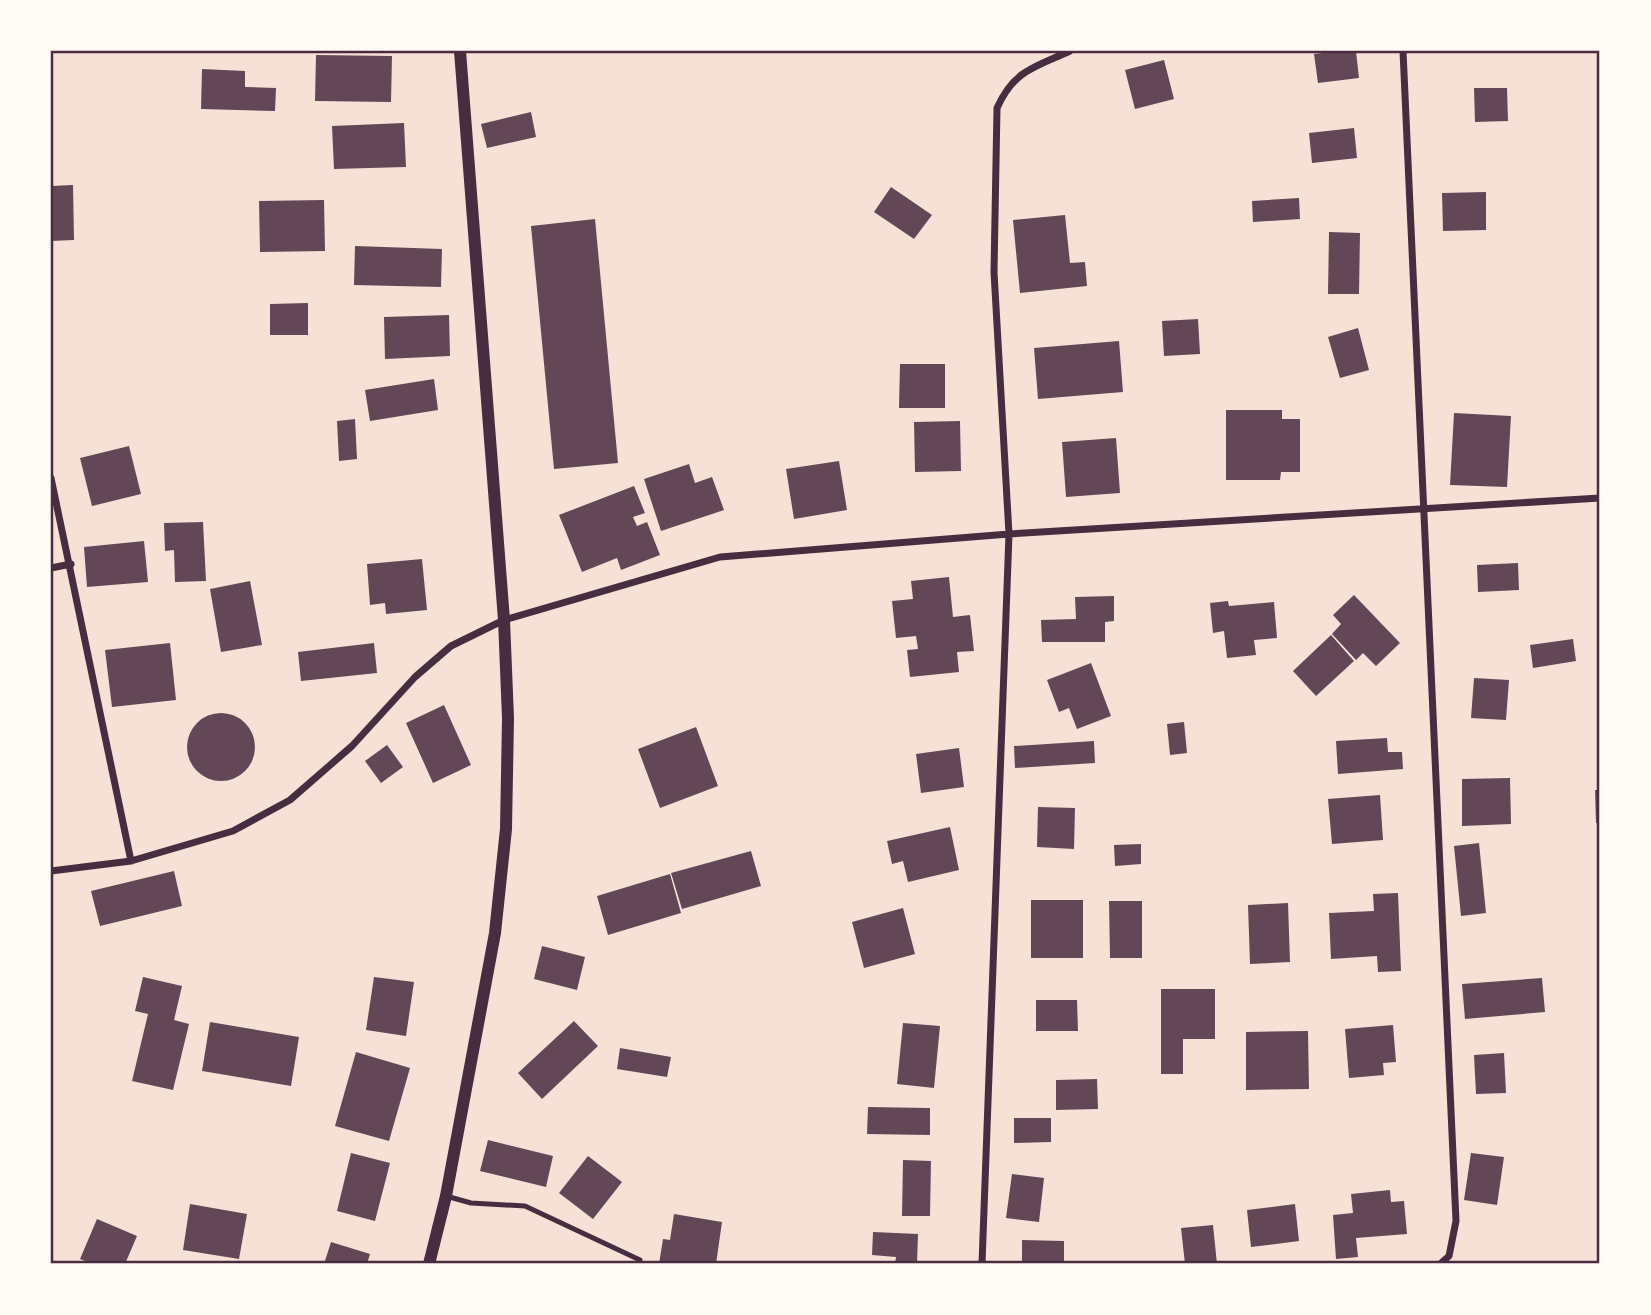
<svg xmlns="http://www.w3.org/2000/svg" width="1651" height="1315" font-family="'Exo 2',sans-serif">
<rect width="100%" height="100%" fill="#f7e1d7"/>
<path fill="#644757" d="M1339 51H1356L1359 78 1318 83 1314 54Z
M316 55 392 56 391 102 315 101Z
M1164 60 1174 99 1135 109 1125 70Z
M202 69 245 71V87L276 88 275 111 201 109Z
M1474 88H1507L1508 121 1475 122Z
M531 112 536 137 487 148 481 124Z
M404 123 406 167 334 169 332 126Z
M1354 128 1357 158 1312 163 1309 133Z
M73 185 74 240 51 241V186Z
M891 187 932 215 914 239 874 212Z
M1486 192V230L1443 231 1442 193Z
M1299 198 1300 219 1253 222 1252 201Z
M324 200 325 251 260 252 259 201Z
M1065 215 1070 263 1085 262 1087 286 1020 293 1013 220Z
M595 219 618 463 554 469 531 226Z
M1329 232 1360 233 1359 294H1328Z
M355 246 442 249 441 287 354 285Z
M308 303V335H270V304Z
M449 315 450 356 385 359 384 317Z
M1198 319 1200 354 1164 356 1162 321Z
M1358 328 1369 370 1340 378 1328 337Z
M1119 341 1123 392 1038 399 1034 348Z
M900 364H945V408H899Z
M434 379 438 410 370 421 365 390Z
M1226 410H1282V419H1300V472H1281L1280 480H1226Z
M1454 413 1511 416 1507 487 1450 485Z
M355 419 357 459 339 461 337 421Z
M960 421 961 471 915 472 914 422Z
M1116 438 1120 493 1066 497 1062 442Z
M129 446 141 494 92 506 80 458Z
M839 461 847 510 794 519 786 469Z
M689 464 695 483 712 477 724 510 661 531 644 479Z
M634 486 645 513 633 517 637 526 647 522 660 555 621 570 617 558 582 572 559 515Z
M203 522 206 581 175 582 174 550 165 551 164 523Z
M144 541 148 582 87 587 84 547Z
M422 559 427 610 386 614 385 603 370 605 367 564Z
M1518 563 1519 590 1478 592 1477 565Z
M949 577 953 617 970 615 974 651 957 652 959 672 910 677 907 650 918 649 916 636 896 638 892 601 913 599 911 581Z
M250 581 262 645 221 652 210 589Z
M1354 595 1400 643 1376 666 1363 653 1356 660 1332 634 1341 624 1333 615Z
M1114 596V621L1105 622V642H1042L1041 620 1076 619 1075 597Z
M1228 601 1229 606 1274 602 1277 638 1254 640 1256 655 1227 658 1224 631 1213 633 1210 603Z
M1331 635 1354 661 1316 696 1293 671Z
M1573 639 1576 661 1533 668 1530 645Z
M170 643 176 700 112 707 105 650Z
M374 643 377 673 301 681 298 652Z
M1091 663 1111 716 1077 729 1069 708 1059 712 1047 680Z
M1474 678 1509 680 1506 720 1471 718Z
M444 705 471 765 433 783 406 723Z
M187 747a34 34 0 1 1 68 0a34 34 0 1 1-68 0Z
M1184 722 1187 753 1170 755 1167 724Z
M696 727 718 786 660 808 638 749Z
M1387 738 1388 752H1402L1403 769 1338 774 1336 741Z
M1094 741 1095 763 1015 768 1014 746Z
M387 745 403 767 381 783 365 761Z
M959 748 964 787 921 793 916 754Z
M1510 778 1511 824 1462 826V779Z
M1595 790H1600V823H1596Z
M1380 795 1383 840 1332 844 1328 799Z
M1038 807 1075 808 1074 849 1037 847Z
M950 827 959 870 908 882 903 861 892 864 887 841Z
M1479 843 1486 913 1461 916 1454 846Z
M1141 844V864L1115 866 1114 845Z
M751 851 761 886 682 909 671 873Z
M174 871 182 906 100 926 91 891Z
M670 874 681 913 608 935 597 896Z
M1398 893 1401 971 1378 972 1377 956 1331 959 1329 913 1374 911 1373 894Z
M1031 900H1083V958H1031Z
M1109 901H1142V958H1110Z
M1288 903 1290 962 1250 964 1248 905Z
M903 908 915 954 864 968 852 922Z
M542 946 585 957 577 990 534 979Z
M143 977 182 986 174 1020 189 1024 173 1090 132 1081 148 1014 135 1011Z
M374 977 414 982 406 1036 366 1030Z
M1542 978 1545 1012 1465 1019 1462 984Z
M1161 989H1215V1039H1183V1074H1161Z
M1036 1000H1077L1078 1031H1036Z
M574 1021 598 1046 542 1099 518 1073Z
M210 1022 299 1037 291 1086 202 1071Z
M903 1023 940 1026 934 1088 897 1084Z
M1393 1025 1396 1062 1383 1063 1384 1075 1349 1078 1345 1029Z
M1308 1031 1309 1089 1246 1090V1032Z
M620 1048 671 1057 667 1077 617 1069Z
M356 1052 410 1068 389 1141 335 1126Z
M1504 1053 1506 1093 1476 1094 1474 1055Z
M1097 1079 1098 1109 1056 1110V1080Z
M868 1107 930 1108V1135L867 1134Z
M1014 1118H1051V1142L1014 1143Z
M488 1140 553 1156 546 1187 480 1171Z
M351 1153 390 1163 375 1221 337 1211Z
M1471 1153 1504 1157 1497 1205 1464 1200Z
M588 1156 622 1182 593 1219 559 1193Z
M903 1160 931 1161 930 1216H902Z
M1012 1174 1044 1178 1039 1222 1006 1218Z
M1390 1190 1391 1202 1404 1201 1407 1234 1356 1238 1358 1257 1336 1259 1333 1215 1353 1213 1351 1194Z
M190 1204 247 1214 239 1259 183 1250Z
M1295 1204 1299 1241 1251 1247 1247 1210Z
M674 1214 722 1222 716 1264H659L663 1239 670 1240Z
M97 1219 137 1236 125 1264H93L80 1259Z
M1213 1225 1217 1264H1185L1181 1228Z
M873 1232 918 1234 917 1264H895L896 1257 872 1255Z
M1022 1240 1064 1241V1264H1022Z
M331 1242 370 1254 367 1264H324Z"/>
<g fill="none" stroke-linecap="round" stroke-linejoin="round">
<path stroke="#4a2c40" stroke-width="5" d="M446 1196 471 1203 525 1206 640 1260"/>
<path stroke="#4a2c40" stroke-width="7" d="M1403 51 1456 1221 1449 1256 1440 1264
M51 478 131 861
M51 568 71 564
M51 871 131 861 233 831 290 800 352 746 415 677 451 646 504 620 720 557 1009 534 1600 498
M982 1264 1009 534 994 272 997 108C1014 70 1035 67 1070 51"/>
<path stroke="#4a2c40" stroke-width="12" d="M429 1264 446 1196 495 933 506 829 508 718 504 620 460 51"/>
</g>
<rect width="1651" height="1315" fill="none" stroke="#fffaf5" stroke-width="105"/>
<rect x="52" y="52" width="1546" height="1210" fill="none" stroke="#4a2c40" stroke-width="2.5"/>
</svg>
